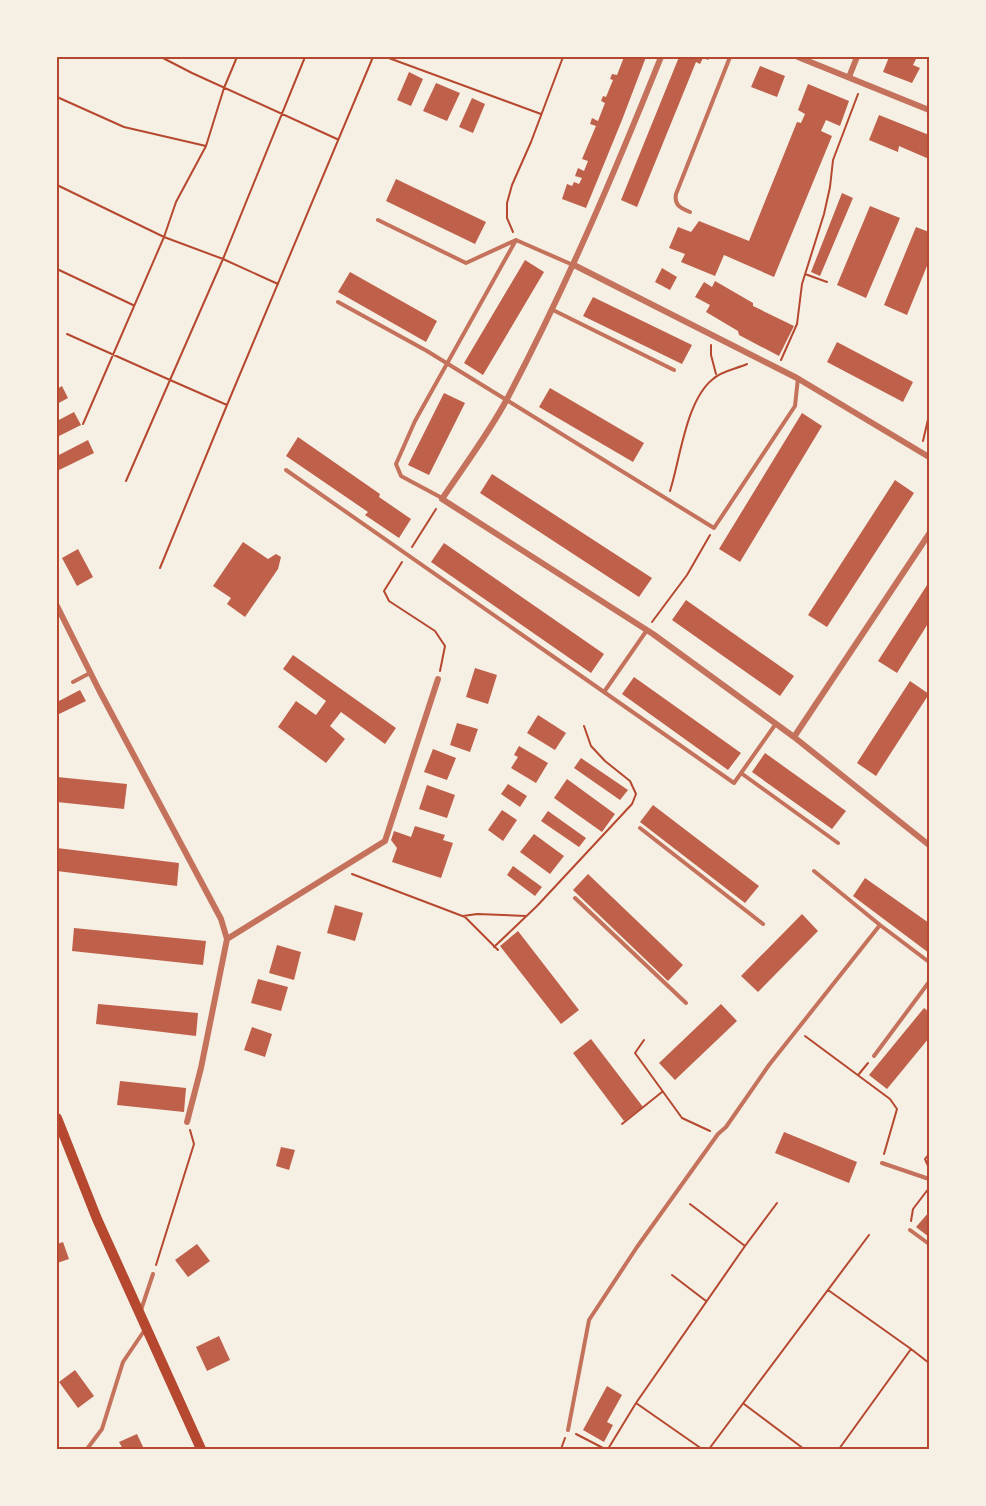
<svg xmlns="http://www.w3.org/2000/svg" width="986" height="1506" font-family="'Archivo Narrow',sans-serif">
<rect width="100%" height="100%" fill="#f6efe4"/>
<path fill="#bf614a" d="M624 57H646L622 120 586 208 562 199 567 184 572 186 574 182 579 184 582 178 575 176 578 168 584 171 588 161 582 159 596 126 590 124 592 118 598 121 605 103 601 101 603 96 606 97 613 80 610 79 612 74 617 75Z
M679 57H710L708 60 703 58 700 64 696 62 637 207 621 200Z
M889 57H917L913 65 920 68 912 83 883 72Z
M760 66 785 76 777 97 751 87Z
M409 72 423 79 411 106 397 100Z
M436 83 460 93 447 121 423 111Z
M808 84 849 101 840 126 826 120 821 131 832 136 774 277 724 255 715 276 681 262 685 254 669 248 678 227 691 232 699 221 749 241 797 122 801 123 805 114 798 110Z
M472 98 485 104 473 133 459 127Z
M879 115 929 135V159L899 146 898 152 869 140Z
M396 179 486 222 475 244 386 201Z
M842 193 853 198 820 276 811 272Z
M870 206 900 218 866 298 837 285Z
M916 227 929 232V261L907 315 884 305Z
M525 260 544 272 483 375 464 363Z
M662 268 677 277 670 290 655 282Z
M350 272 437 321 426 342 338 292Z
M715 281 753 303V306L794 326 779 356 739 335 738 331 706 312 710 305 695 297 704 282 712 287Z
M593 297 692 345 682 364 583 316Z
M837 342 913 382 903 402 827 362Z
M62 386 68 398 57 404V389Z
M550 388 644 443 633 462 539 407Z
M444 393 465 403 429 475 408 465Z
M74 412 81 425 57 437V421Z
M802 413 822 426 740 562 719 549Z
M298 437 380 494 379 497 411 519 399 538 365 515 368 512 286 456Z
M88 440 94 453 57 471V456Z
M492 474 652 578 639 597 480 493Z
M895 480 914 493 827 627 808 615Z
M243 542 268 559 276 554 281 557 278 569 245 617 227 604 231 598 213 586Z
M444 543 604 654 591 673 431 562Z
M78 549 93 577 77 586 62 558Z
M929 582V622L897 673 878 661Z
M686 600 794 676 780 696 672 620Z
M293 655 396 728 385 744 341 712 330 726 345 739 326 763 278 727 296 701 316 715 326 701 283 669Z
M475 668 497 675 488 704 466 697Z
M634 677 741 753 728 770 622 694Z
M910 681 929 694 876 776 857 763Z
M80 690 86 701 57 715V702Z
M538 715 566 733 555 750 527 733Z
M457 723 478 729 470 752 450 745Z
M519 746 548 763 536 783 511 768 518 757 514 755Z
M433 749 456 758 447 780 424 772Z
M765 753 846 811 832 829 752 772Z
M581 758 628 790 620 800 574 768Z
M57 777 127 784 124 809 57 802Z
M567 779 615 814 602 832 554 798Z
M508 784 527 796 520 807 501 794Z
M427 785 455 795 447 818 419 809Z
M653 805 759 886 745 903 640 822Z
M502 810 517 820 503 841 488 830Z
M548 811 586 838 579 847 541 821Z
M415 826 445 835 443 840 453 843 441 878 392 862 397 848 391 840 394 831 411 837Z
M534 834 564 856 550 874 520 852Z
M57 848 179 863 177 886 57 871Z
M513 866 542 887 535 896 507 875Z
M588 874 683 965 668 981 573 890Z
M865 878 929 923V953L853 896Z
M335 905 363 913 355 941 327 933Z
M802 914 818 931 758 992 741 976Z
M74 928 206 941 203 965 72 951Z
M518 931 579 1010 561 1024 500 946Z
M277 945 301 952 294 980 269 973Z
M258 979 288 987 281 1011 251 1003Z
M98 1004 198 1013 196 1036 96 1024Z
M721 1004 737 1021 675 1080 659 1063Z
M924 1008 929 1012V1038L887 1089 869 1075Z
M252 1027 272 1034 265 1057 244 1050Z
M591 1039 643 1107 624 1121 573 1053Z
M120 1081 186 1088 184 1112 117 1105Z
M784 1132 857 1162 849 1183 775 1153Z
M281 1147 295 1150 289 1170 276 1166Z
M929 1212V1237L916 1227Z
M63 1242 69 1259 57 1263V1244Z
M197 1244 210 1261 188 1277 175 1260Z
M219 1336 230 1360 207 1371 196 1347Z
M75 1370 94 1396 78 1408 59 1382Z
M607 1386 622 1395 607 1422 613 1425 604 1442 583 1430Z
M137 1434 144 1449H123L119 1442Z"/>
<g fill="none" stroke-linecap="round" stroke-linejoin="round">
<path stroke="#b5482f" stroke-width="2" d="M161 57 192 73 337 139
M386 57 541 114
M57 97 124 127 206 146
M57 185 164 237 223 259 278 284
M513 232 507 218V203L512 185 531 142 563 57
M57 269 133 305
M805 274 827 282
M67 334 170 380 223 259 305 57
M711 345V355L716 374
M781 360 797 324 802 284 824 214 830 187 833 160 858 94
M227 405 373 57
M83 424 164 237 176 202 206 146 224 88 237 57
M923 441 929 415
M126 481 170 380 227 405 160 568
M670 491C680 460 686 400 713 379 721 371 736 369 747 364
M412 547 436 509
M402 562 384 591 389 601 435 631 445 646 440 671
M652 622 687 575 710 535
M352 874 465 917 498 950
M463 916 477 914 526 916
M494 947 537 906 632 804 636 794 630 781 605 761 591 746 584 726
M805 1036 890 1099 897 1109 884 1154
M644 1040 635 1053 682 1118 710 1131
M859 1074 868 1063
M622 1124 662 1092
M929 1154 925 1159 929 1168
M690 1204 745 1246
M911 1221 913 1209 929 1188
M156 1265 194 1144 190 1130
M672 1275 706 1301
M828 1290 911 1349
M636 1403 745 1246 777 1203
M744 1404 804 1449
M576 1434 605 1449
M561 1449 565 1438
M608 1449 636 1403 702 1449
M709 1449 869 1235
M839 1449 911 1349 929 1363"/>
<path stroke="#c5725c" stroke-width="4" d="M690 212C680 208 674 205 676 194L730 57
M378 220 466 263 516 240 573 265
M338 302 427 351 714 528 795 406 798 378
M553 310 674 370
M286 470 604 692 647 630
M442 498 401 476 396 464 415 421 516 240
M73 682 90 673
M604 692 734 783 775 725
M741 773 838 843
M640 828 763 924
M814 871 880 925 929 962
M575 898 686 1003
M874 1056 929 982
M882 1163 929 1179
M910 1230 929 1244
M141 1310 153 1274
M568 1430 589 1320 637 1247 718 1134 726 1127 769 1065 880 925
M87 1449 102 1429 123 1362 144 1331"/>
<path stroke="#c5725c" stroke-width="6" d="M661 57C614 174 566 287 507 399 489 433 464 466 442 499L653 634 794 737 929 845
M798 57 929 110
M849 77 857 57
M574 265 797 378 929 457
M57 606 99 690 221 919 227 939 201 1068 187 1122
M794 737 929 534
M227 939 385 841 438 679"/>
<path stroke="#b5482f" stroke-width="10" d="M57 1118 97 1219 201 1449"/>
</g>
<rect width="986" height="1506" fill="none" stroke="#f6efe4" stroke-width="117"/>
<rect x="58" y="58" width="870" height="1390" fill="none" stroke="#b5482f" stroke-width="2"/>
</svg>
